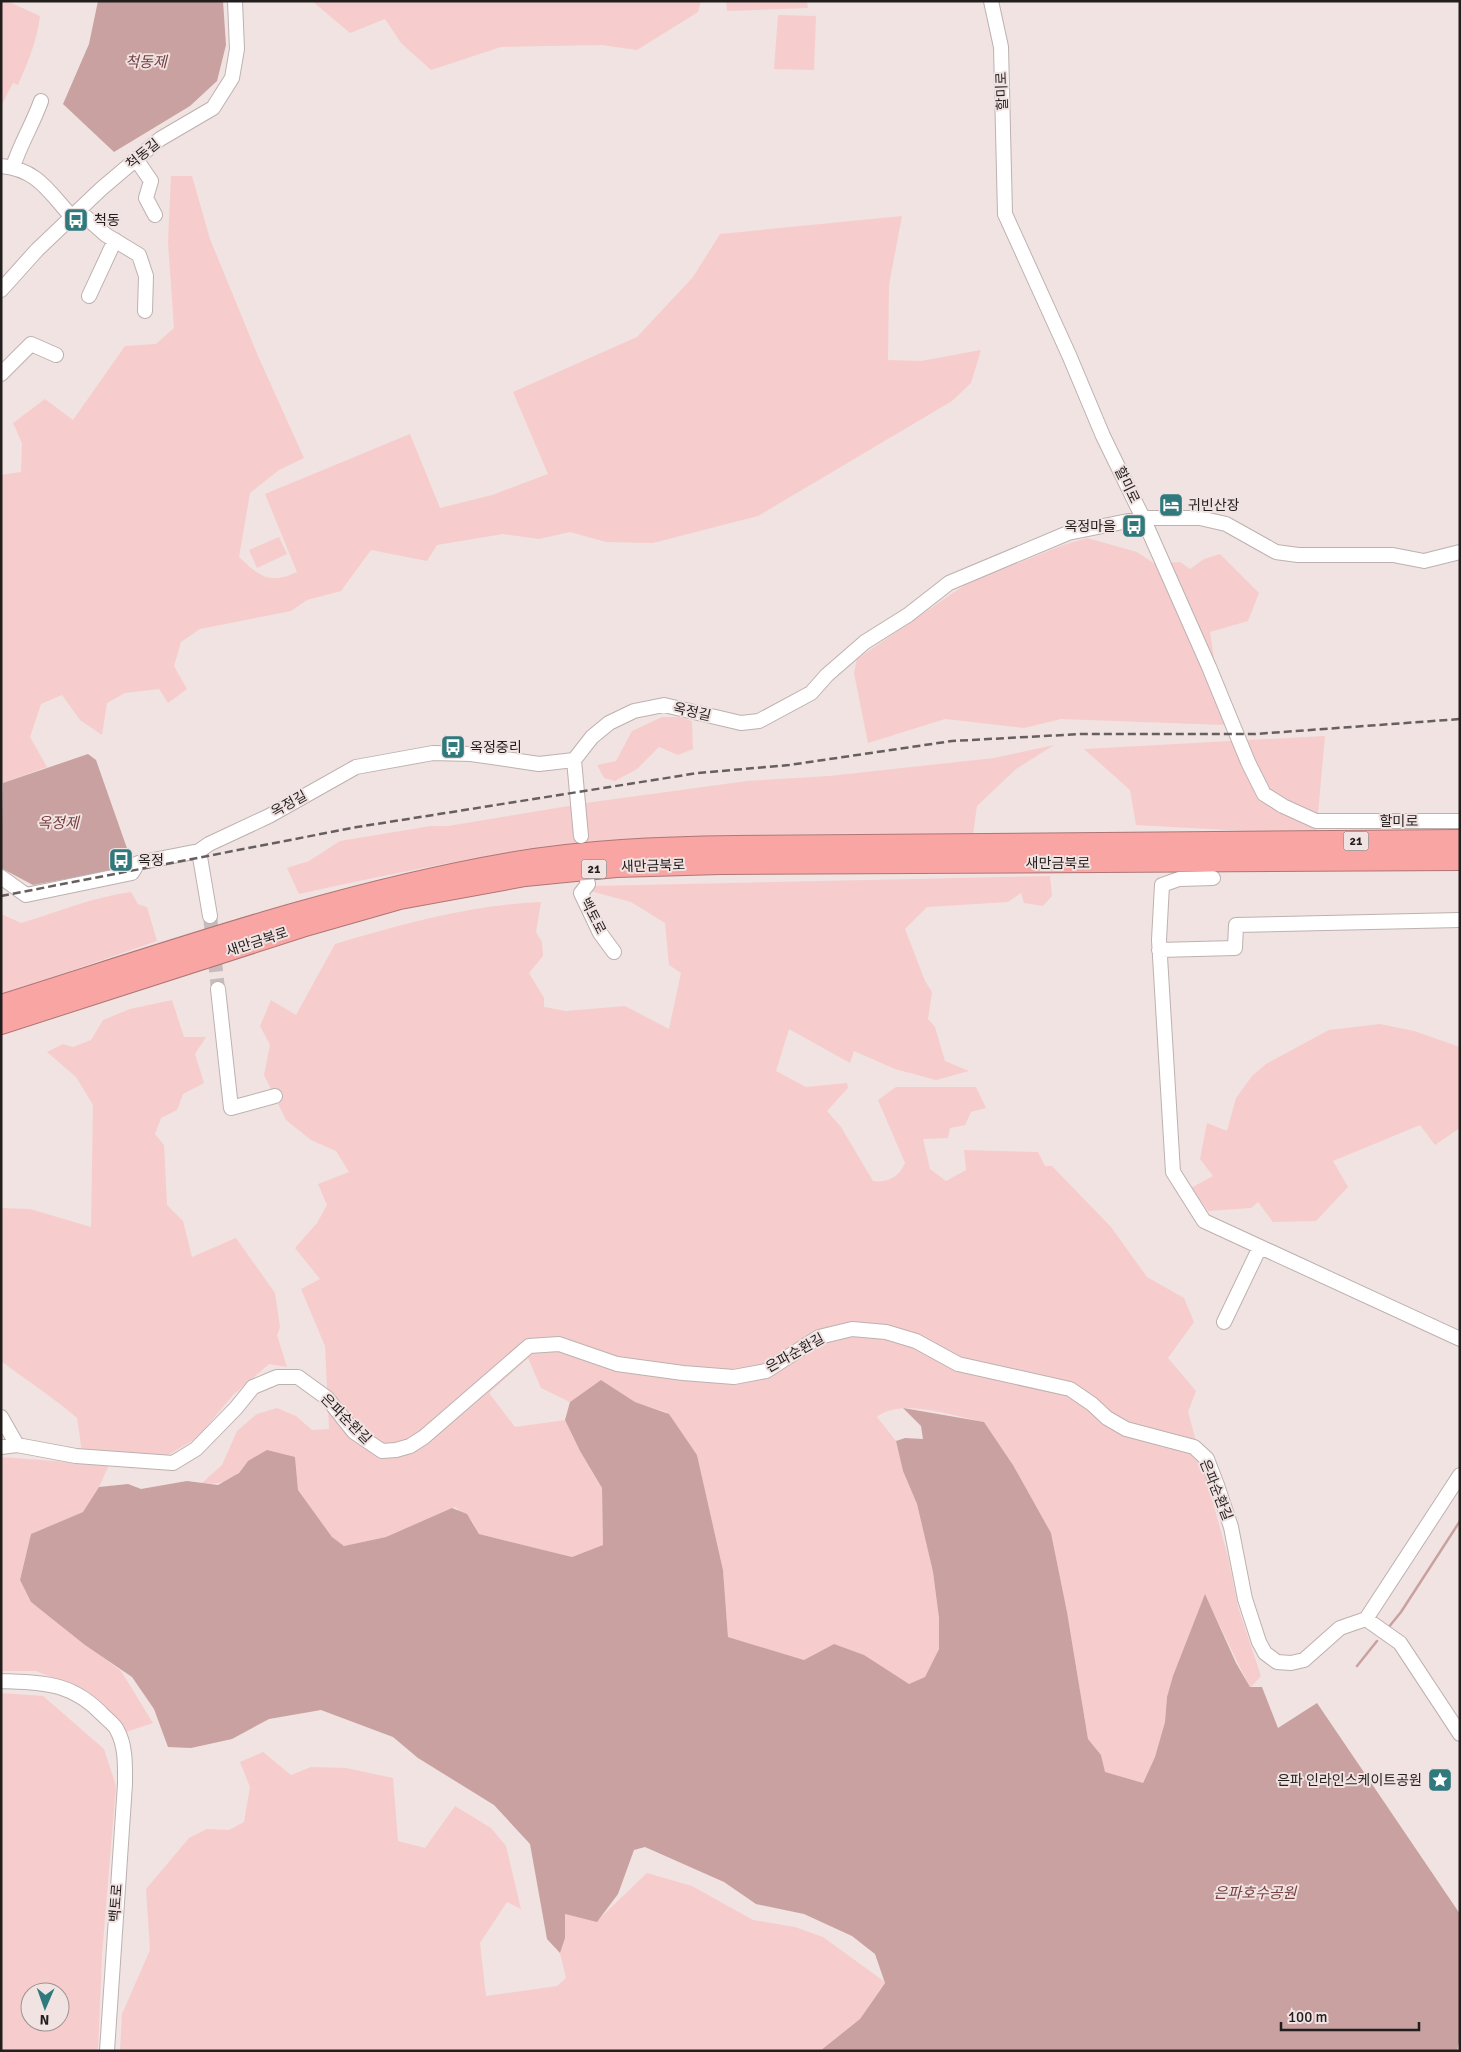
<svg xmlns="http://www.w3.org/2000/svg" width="1461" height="2052" font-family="Signika,'Noto Sans KR',sans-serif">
<rect width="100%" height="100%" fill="#f0e3e2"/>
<path fill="#f6cdcc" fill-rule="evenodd" d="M1 1H7L40 16C37 41 28 62 18 85L13 83 1 106Z
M312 1H701L698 12 637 50 601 45 501 47 431 70 401 43 385 19 350 33Z
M726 1H807L808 8 727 11Z
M778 15 816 16 814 70 774 69Z
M171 176H192L210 239 258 356 304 458 279 470 250 493 239 557C259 576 269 585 297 572L265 494 410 434 440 508 492 495 548 474 513 392 637 337 693 277 720 234 902 216 889 285 888 360 921 361 981 350 971 383 952 401 758 516 653 543 606 542 570 532 539 539 503 534 437 545 427 561 371 550 341 591 307 600 291 611 200 629 181 642 174 666 187 689 168 703 159 689 125 693 107 703 102 735 80 720 62 695 41 704 30 737 47 767 3 783 1 785V475L21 472 22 443 13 423 45 399 73 420 125 346 156 344 174 328 168 242Z
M279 537 287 554 257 568 249 550Z
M1087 538 1137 552 1155 564 1180 562 1190 569 1204 559 1220 554 1259 593 1248 621 1210 632 1224 725 1061 719 1024 728 945 719 868 743 854 673 857 659 966 584 1063 545Z
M662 717H679L692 721 693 749 678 755 659 747 637 769 615 781 604 778 597 765 616 761 632 731Z
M1325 736 1316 835 1136 825 1130 790 1084 749Z
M1054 745 1016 769 977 806 973 834C847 834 720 832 594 843 495 851 397 873 299 894L287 868 309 861 340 841 431 826H448L593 802 747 781 829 776 994 758Z
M1050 876 1052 896 1043 906 1024 903 1021 893 1008 902 927 907 905 929 925 981 932 992 928 1019 935 1027 945 1061 969 1071 936 1080 895 1069 854 1051 850 1063 789 1029 776 1071 806 1087 847 1083 848 1088 827 1111 841 1127 873 1181C888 1183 899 1177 905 1163L878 1100 896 1087H976L986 1108 971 1112 965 1125 950 1128 948 1138 923 1139 930 1169 946 1181 966 1170 964 1150 1038 1152 1045 1166H1052L1111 1227 1147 1277 1184 1298 1194 1322 1168 1358 1196 1391 1188 1412 1228 1557 1238 1607 1261 1676 1250 1688 1205 1595 1167 1697 1165 1722 1155 1757 1142 1784 1104 1772 1101 1755 1088 1739 1067 1612 1051 1533 1013 1465 984 1422C957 1417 900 1397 877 1417L896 1441 903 1471 917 1504 933 1572 939 1618V1649L925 1677 909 1684 834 1644 804 1660 728 1637 723 1570 697 1455 666 1412 635 1402 601 1380 570 1402 541 1388 528 1358 489 1393 515 1427 565 1420 580 1451 602 1488 603 1545 572 1557 479 1534 472 1521 455 1507 386 1537 344 1546 332 1537 298 1490 295 1457 248 1461C236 1479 224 1486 202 1483L222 1465 237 1431 257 1414 277 1408 296 1416 312 1430 329 1429 325 1346 301 1289 320 1279 295 1248 317 1223 327 1205 318 1184 349 1172 336 1151 311 1140 286 1120 264 1075 270 1045 260 1026 271 1000 296 1015 335 944C403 924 470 905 541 902L536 932 542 942 543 956 529 973 544 998V1007L566 1011 625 1006 669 1029 681 973 669 965 665 923 631 902 590 891 594 886Z
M131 892 138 904 147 907 157 941 1 995V914L21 923C58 912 93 897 131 892Z
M172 1000 184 1037H206L195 1054 204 1083 183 1094 177 1110 161 1118 155 1134 164 1145 167 1205 183 1221 192 1257 236 1238 275 1293 280 1327 277 1335 287 1367 269 1364 233 1395 197 1438 168 1455 141 1456 82 1452 77 1418C53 1397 26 1380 1 1361V1208L30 1209 91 1227 93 1105 76 1077 47 1052 63 1044 73 1047 91 1040 103 1020 130 1009Z
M1380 1024 1414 1031 1460 1047V1128L1435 1145 1420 1125 1333 1161 1348 1187 1316 1221 1273 1222 1258 1202 1251 1208 1208 1211 1191 1188 1213 1176 1200 1159 1207 1123 1227 1131 1236 1098 1252 1076 1266 1064 1329 1030Z
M1 1457 109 1465 99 1487 83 1512 31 1534 20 1580 31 1602 121 1671 153 1723 123 1733 90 1693 36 1671H1Z
M1 1693 43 1696 104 1749 116 1786 102 1955 98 2051H1ZM30 1992H60V2022H30Z
M263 1752 291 1775 311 1767 346 1768 393 1778 398 1841 425 1848 455 1806 491 1828 506 1846 521 1909 507 1902 480 1943 486 1996 557 1986 566 1978 560 1953 565 1914 597 1921 647 1873 692 1886 753 1920 795 1927 823 1937 885 1982 860 2019 820 2051H120L122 2014 150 1950 146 1889 189 1838 207 1829 229 1830 244 1822 250 1787 240 1762Z"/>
<path fill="#c8a1a0" d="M98 1H223L226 45 217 81 190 106 114 152 63 104 89 44Z
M88 754 96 760 129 854 115 870 33 885 1 868 3 783Z
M601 1380 635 1402 669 1414 697 1455 723 1570 728 1637 804 1660 834 1644 864 1655 909 1684 925 1677 939 1649V1618L933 1572 917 1504 903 1471 896 1441 905 1438 923 1439 921 1426 903 1408 984 1422 1013 1465 1051 1533 1067 1612 1088 1739 1101 1755 1105 1772 1143 1783 1155 1757 1165 1722 1167 1697 1173 1676 1205 1594 1236 1663 1250 1687H1262L1278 1728 1317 1703 1460 1914V2038L1457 2051H820L860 2019 885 1983 875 1954 852 1936 804 1914 756 1904 724 1882 645 1847 634 1850 618 1894 597 1922 565 1914V1938L560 1953 547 1939 530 1844 494 1805 418 1758 393 1737 321 1710 269 1719 232 1739 191 1748 168 1747 154 1709 132 1677 85 1645 31 1602 20 1580 31 1534 83 1512 99 1487 128 1484 141 1489 187 1481 218 1485 239 1473 248 1461 267 1450 295 1457 298 1490 332 1537 344 1546 386 1537 452 1508 467 1514 479 1534 572 1557 603 1545 602 1488 580 1451 565 1420 570 1402Z"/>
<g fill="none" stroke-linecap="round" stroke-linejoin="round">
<path stroke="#c8a1a0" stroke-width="2.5" d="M1388 1628 1401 1612 1460 1521
M1357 1666 1377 1641"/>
<path stroke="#c7bcbb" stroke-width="14" stroke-dasharray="14 7" stroke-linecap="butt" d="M210 916 218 989"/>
<defs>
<path id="minor" d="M991 1 1001 47 1005 214 1069 355 1103 436 1143 518 1209 667 1248 762 1264 794 1283 806 1316 821H1460
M136 159 151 181 146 198 155 215
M1 166C37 169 49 192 72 217
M13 167C20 144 33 124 41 101
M79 211 106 235 139 255 146 276 145 311
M1 290 37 250 101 189 160 139 213 108 232 78 237 49 235 1
M89 296 115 240
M1 374 31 344 56 355
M574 760 581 836
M199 851 210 916
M1 877 26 895 132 873 138 863 199 851 209 844 269 816 356 767 433 753 471 754 539 764 574 760 592 737 609 723 634 711 664 705 741 723 759 721 811 693 827 675 865 642 908 615 949 583 1068 533 1143 518H1200L1226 524 1276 552 1298 555H1393L1424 561 1460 552
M1213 878 1179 879 1162 885 1159 940 1173 1172 1204 1221 1460 1339
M587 880 588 884 581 893 600 933 614 952
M1159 950 1235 948 1236 925 1460 920
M218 989 231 1108 275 1096
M1224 1322 1260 1247
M1 1417 17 1445
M1 1447 17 1445 76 1456 173 1463 196 1449 236 1408 253 1387 277 1377H298L327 1398 354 1432 382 1451 396 1450 410 1446 424 1437 529 1346 559 1344 617 1364 683 1373 734 1377 766 1371 819 1337 852 1329 886 1332 916 1341 958 1364 1070 1389 1092 1404 1107 1418 1126 1429 1194 1447 1207 1459 1217 1485 1231 1527 1245 1599 1259 1642 1265 1653 1277 1662 1291 1663 1304 1660 1340 1628 1366 1619
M1366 1619 1460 1475
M1366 1619 1400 1643 1460 1734
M1 1681C45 1683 72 1682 104 1716 108 1720 115 1725 117 1730 126 1746 125 1766 125 1784L107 2051"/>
<path id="highway" d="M1 1005C169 952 336 893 509 863 584 850 660 847 736 846L1460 840
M1 1024 302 927 400 899 525 876 616 867 721 864 1460 860"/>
</defs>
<use href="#minor" stroke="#bdb1b0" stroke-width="16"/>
<use href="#highway" stroke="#ae7675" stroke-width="22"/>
<use href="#minor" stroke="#fff" stroke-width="14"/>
<use href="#highway" stroke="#f9a5a4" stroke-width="20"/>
<path stroke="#675f5f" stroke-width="2.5" stroke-dasharray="8 4" stroke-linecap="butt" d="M1 896 357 827 698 773 789 765 952 741 1082 734H1255L1460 719"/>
</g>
<defs>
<symbol id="bus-square" viewBox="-11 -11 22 22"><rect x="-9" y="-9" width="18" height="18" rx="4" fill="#30797d" stroke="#f0e3e2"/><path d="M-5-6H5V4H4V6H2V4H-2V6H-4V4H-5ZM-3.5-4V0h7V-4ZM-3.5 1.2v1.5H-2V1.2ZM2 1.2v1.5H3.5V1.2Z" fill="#fff"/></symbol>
<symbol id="hotel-square" viewBox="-11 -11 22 22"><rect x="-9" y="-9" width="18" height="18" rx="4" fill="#30797d" stroke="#f0e3e2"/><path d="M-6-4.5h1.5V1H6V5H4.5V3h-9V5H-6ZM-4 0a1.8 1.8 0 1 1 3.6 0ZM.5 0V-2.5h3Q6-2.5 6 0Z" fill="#fff"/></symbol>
<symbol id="sight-square" viewBox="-11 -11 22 22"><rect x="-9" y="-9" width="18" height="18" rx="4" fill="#30797d" stroke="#f0e3e2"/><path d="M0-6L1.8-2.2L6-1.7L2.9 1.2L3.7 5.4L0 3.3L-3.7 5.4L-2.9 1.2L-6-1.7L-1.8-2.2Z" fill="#fff"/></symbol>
</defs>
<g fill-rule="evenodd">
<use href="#bus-square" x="62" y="206" width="28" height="28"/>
<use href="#hotel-square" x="1157" y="491" width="28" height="28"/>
<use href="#bus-square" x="1120" y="512" width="28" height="28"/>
<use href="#bus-square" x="439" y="733" width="28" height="28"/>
<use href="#bus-square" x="107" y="846" width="28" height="28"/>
<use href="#sight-square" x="1426" y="1766" width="28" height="28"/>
</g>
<g text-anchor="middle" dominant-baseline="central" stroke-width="4" stroke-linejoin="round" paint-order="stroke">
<g fill="#f0e3e2" stroke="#605959" stroke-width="1">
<rect x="1343.5" y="831.5" width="25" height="19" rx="4"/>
<rect x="581.5" y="859.5" width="25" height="19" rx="4"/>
</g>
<g font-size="12" font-weight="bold" fill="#231e1e">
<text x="1356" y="841">21</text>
<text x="594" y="869">21</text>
</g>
<g font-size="14" fill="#231e1e" stroke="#f0e3e2">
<text transform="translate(1002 91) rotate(-92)">할미로</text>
<text transform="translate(143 154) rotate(-39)">척동길</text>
<text transform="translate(1127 485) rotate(64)">할미로</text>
<text transform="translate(692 712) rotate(13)">옥정길</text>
<text transform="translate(289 804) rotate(-29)">옥정길</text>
<text x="1399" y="821">할미로</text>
<text x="1058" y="863">새만금북로</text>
<text transform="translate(653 866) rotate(-2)">새만금북로</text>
<text transform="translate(593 916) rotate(63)">백토로</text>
<text transform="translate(257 942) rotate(-18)">새만금북로</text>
<text transform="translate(795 1353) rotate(-29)">은파순환길</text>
<text transform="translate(346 1419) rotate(45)">은파순환길</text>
<text transform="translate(1216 1490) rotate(68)">은파순환길</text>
<text transform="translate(116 1903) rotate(-86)">백토로</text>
</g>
<g font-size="14" fill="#231e1e" stroke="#f0e3e2" text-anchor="start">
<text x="94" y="220">척동</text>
<text x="1188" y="505">귀빈산장</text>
<text x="1116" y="526" text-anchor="end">옥정마을</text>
<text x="470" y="747">옥정중리</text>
<text x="138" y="860">옥정</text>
<text x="1422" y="1780" text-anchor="end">은파 인라인스케이트공원</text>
</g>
<g font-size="15" font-style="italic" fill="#774041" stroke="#f0e3e2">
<text x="146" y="62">척동제</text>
<text x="58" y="823">옥정제</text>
<text x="1255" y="1893">은파호수공원</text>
</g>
</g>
<rect width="1461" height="2052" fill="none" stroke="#231e1e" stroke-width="5"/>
<g transform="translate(45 2007) rotate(182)"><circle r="24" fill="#f0e3e2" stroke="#9e9494"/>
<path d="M0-4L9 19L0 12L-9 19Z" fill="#30797d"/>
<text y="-8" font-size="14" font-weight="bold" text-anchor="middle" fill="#231e1e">N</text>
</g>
<path d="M1281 2022v8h138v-8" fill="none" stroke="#231e1e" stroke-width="2.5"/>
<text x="1288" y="2022" font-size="15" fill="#231e1e" stroke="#f0e3e2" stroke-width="4" paint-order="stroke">100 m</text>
</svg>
